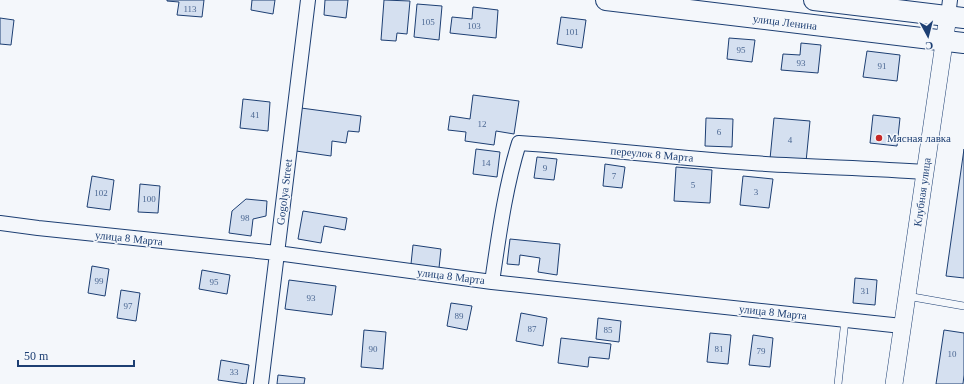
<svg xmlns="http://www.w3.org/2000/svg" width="964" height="384" font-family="'Times New Roman',serif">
<rect width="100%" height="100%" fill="#f4f7fb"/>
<path fill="#d5e0f0" stroke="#1d3f73" d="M167 0H204L202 17 177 15 179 2 167 1Z
M252 0H275L273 14 251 10Z
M325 0H348L346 18 324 15Z
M384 0 410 1 407 34 397 33 396 41 381 40Z
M417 4 442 6 439 40 414 37Z
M473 7 498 10 496 38 450 33 452 17 472 19Z
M561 17 586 20 582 48 557 44Z
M0 18 14 20 11 45 0 44Z
M729 38 755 40 752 62 727 59Z
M801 43 821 45 818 73 781 70 783 54 800 55Z
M867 51 900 55 897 81 863 77Z
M473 95 519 101 514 134 496 131 494 145 465 141 466 132 448 130 450 116 470 119Z
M243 99 270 102 268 131 240 128Z
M301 108 361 116 359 132 348 131 346 143 332 141 331 156 296 151Z
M873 115 900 118 897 146 870 143Z
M706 118 733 119 732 147 705 146Z
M774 118 810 121 806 162 770 159Z
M476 149 500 152 497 177 473 174Z
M964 149V278L946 276Z
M537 157 557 159 554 180 534 178Z
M605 164 625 167 622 188 603 186Z
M676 167 712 170 710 203 674 201Z
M92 176 114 180 110 210 87 207Z
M743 176 773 179 769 208 740 205Z
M140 184 160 186 158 213 138 212Z
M246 199 267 201 266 216 253 219 251 236 229 233 232 211Z
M303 211 347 218 345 230 324 226 321 243 298 239Z
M510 239 560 244 557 275 538 272 540 258 520 255 519 265 507 264Z
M413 245 441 249 439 268 411 264Z
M92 266 109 269 105 296 88 293Z
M202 270 230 275 227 294 199 289Z
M855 278 877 280 875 305 853 303Z
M289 280 336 286 332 315 285 309Z
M121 290 140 293 136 321 117 318Z
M451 303 472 306 467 330 447 326Z
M521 313 547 318 543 346 516 341Z
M598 318 621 321 619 342 596 339Z
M364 330 386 332 383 369 361 367Z
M944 330 964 333V375L963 384H936Z
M710 333 731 335 728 364 707 362Z
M753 335 773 338 770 367 749 365Z
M561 338 611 344 609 359 589 357 588 367 558 363Z
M221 360 249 365 246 384 218 380Z
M278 375 305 378 304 384H277Z"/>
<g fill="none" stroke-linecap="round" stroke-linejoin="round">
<defs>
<path id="service" d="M907 296 964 306
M838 384 845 320"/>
<path id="minor" d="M948 16 950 0
M0 223 38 228 277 253 492 282 902 326
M492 282C499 235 505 188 519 143 597 148 674 158 752 163 810 167 867 168 925 172
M261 384 308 0"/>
<path id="tertiary" d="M894 384 948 16"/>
<path id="secondary" d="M606 0 964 43
M814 0 964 18"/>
</defs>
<use href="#service" stroke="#1d3f73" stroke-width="8"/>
<use href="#minor" stroke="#1d3f73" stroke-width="16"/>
<use href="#tertiary" stroke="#1d3f73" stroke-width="18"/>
<use href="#secondary" stroke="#1d3f73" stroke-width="22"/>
<use href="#service" stroke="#f4f7fb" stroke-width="7"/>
<use href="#minor" stroke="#f4f7fb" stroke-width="14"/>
<use href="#tertiary" stroke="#f4f7fb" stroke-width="17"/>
<use href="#secondary" stroke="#f4f7fb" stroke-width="20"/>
</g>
<circle fill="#c62828" stroke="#f4f7fb" stroke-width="1.5" cx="879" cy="138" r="4"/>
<g text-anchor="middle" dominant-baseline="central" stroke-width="3" stroke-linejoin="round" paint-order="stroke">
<g font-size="9" fill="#4b6792">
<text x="190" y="9">113</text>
<text x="428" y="22">105</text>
<text x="474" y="26">103</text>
<text x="572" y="32">101</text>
<text x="741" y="50">95</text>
<text x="801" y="63">93</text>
<text x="882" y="66">91</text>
<text x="255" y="115">41</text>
<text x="482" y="124">12</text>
<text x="719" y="132">6</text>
<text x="790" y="140">4</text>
<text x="486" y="163">14</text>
<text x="545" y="168">9</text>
<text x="614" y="176">7</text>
<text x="693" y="185">5</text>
<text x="756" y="192">3</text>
<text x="101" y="193">102</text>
<text x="149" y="199">100</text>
<text x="245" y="218">98</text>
<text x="99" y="281">99</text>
<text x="214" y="282">95</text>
<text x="865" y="291">31</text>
<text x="311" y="298">93</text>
<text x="128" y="306">97</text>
<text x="459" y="316">89</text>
<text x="532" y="329">87</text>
<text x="608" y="330">85</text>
<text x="373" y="349">90</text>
<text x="719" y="349">81</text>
<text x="761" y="351">79</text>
<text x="952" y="354">10</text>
<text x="234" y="372">33</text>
</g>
<g font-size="11" fill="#1d3f73" stroke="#f4f7fb">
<text transform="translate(785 22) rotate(7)">улица Ленина</text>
<text transform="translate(652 154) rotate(5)">переулок 8 Марта</text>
<text transform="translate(284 192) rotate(-83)">Gogolya Street</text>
<text transform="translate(922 192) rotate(-82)">Клубная улица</text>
<text transform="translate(129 238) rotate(6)">улица 8 Марта</text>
<text transform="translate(451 276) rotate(7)">улица 8 Марта</text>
<text transform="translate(773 312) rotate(6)">улица 8 Марта</text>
</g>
<g font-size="11" fill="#1d3f73" stroke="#f4f7fb" text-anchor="start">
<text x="887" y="138">Мясная лавка</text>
</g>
</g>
<g transform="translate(928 36) rotate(173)" stroke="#f4f7fb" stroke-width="3" paint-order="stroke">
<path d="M0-3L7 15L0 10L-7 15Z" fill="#1d3f73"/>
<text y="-6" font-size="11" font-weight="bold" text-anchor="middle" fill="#1d3f73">С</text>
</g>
<path d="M18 360v6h116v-6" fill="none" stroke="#1d3f73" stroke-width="2"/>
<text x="24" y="360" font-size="12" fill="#1d3f73" stroke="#f4f7fb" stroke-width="3" paint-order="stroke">50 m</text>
</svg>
